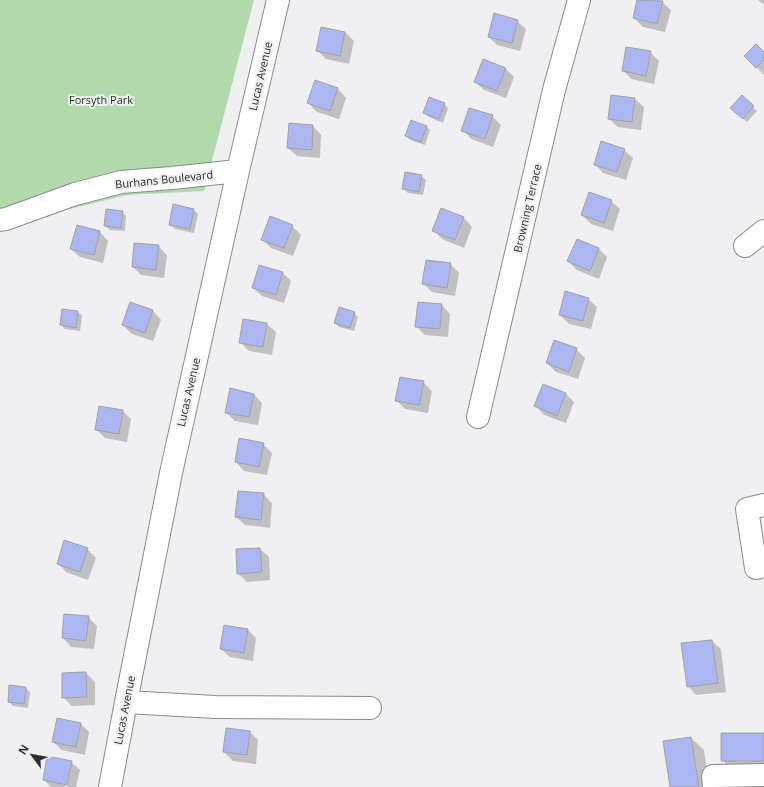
<svg xmlns="http://www.w3.org/2000/svg" width="764" height="787" font-family="'Open Sans',sans-serif">
<rect width="100%" height="100%" fill="#f0f0f3"/>
<path fill="#b2d9ab" d="M0 0H254L204 191 127 195 45 215 0 231Z"/>
<path fill="#0003" d="M638 0H656L662 2 671 10 665 32 643 27 634 18Z
M758 0H764V3L763 4Z
M517 21 526 29 520 51 497 45 489 37Z
M322 28 345 32 354 41 349 64 326 59 317 50Z
M650 52 659 61 654 84 631 79 623 70Z
M764 53V75L746 56Z
M505 68 514 77 506 98 484 90 475 82Z
M316 81 338 89 346 98 339 119 317 112 308 103Z
M612 96 635 99 644 107 641 130 618 127 609 119Z
M742 97 757 111 747 122 732 108Z
M444 104 448 108 443 123 429 117 424 113Z
M492 116 501 125 493 147 471 139 463 130Z
M313 126 321 135 320 158 297 156 288 148Z
M426 126 430 130 425 145 410 140 406 136Z
M624 150 633 158 626 180 603 173 595 164Z
M421 176 426 180 423 195 408 193 403 188Z
M611 201 620 209 613 231 591 224 582 215Z
M193 209 198 214 194 233 175 229 170 225Z
M442 210 464 218 472 227 464 248 442 239 434 231Z
M122 212 126 216 125 231 110 230 105 226Z
M77 226 100 232 108 241 103 263 80 257 71 249Z
M292 226 301 235 293 256 271 248 262 239Z
M577 240 599 249 607 257 599 279 577 270 568 261Z
M158 246 167 255 164 278 141 275 133 267Z
M450 264 459 273 455 296 432 292 423 283Z
M282 272 291 281 284 303 262 296 253 288Z
M588 299 597 307 591 329 569 324 560 315Z
M442 305 450 314 448 337 425 335 416 326Z
M153 311 161 320 153 341 132 334 123 325Z
M78 312 82 316 80 331 65 329 61 325Z
M354 313 358 317 354 331 339 327 335 323Z
M244 320 267 324 276 332 272 355 249 351 240 342Z
M576 349 585 358 578 379 556 372 547 363Z
M423 382 432 391 428 413 405 409 396 400Z
M254 394 262 403 258 425 235 421 226 412Z
M566 394 574 402 566 423 544 415 536 406Z
M123 411 131 419 127 442 105 438 96 429Z
M263 444 272 453 267 475 244 471 236 462Z
M263 494 272 503 270 528 245 525 236 517Z
M87 549 96 558 88 580 66 572 58 563Z
M260 549 269 557 270 580 247 582 238 573Z
M88 617 97 626 94 649 71 647 63 638Z
M248 630 256 638 253 661 230 657 221 649Z
M712 641 721 649 726 692 696 695 688 686Z
M86 673 95 682V705L72 706 63 697Z
M26 688 30 692 28 708 13 706 9 702Z
M81 724 89 732 85 755 62 750 53 742Z
M250 732 258 740 256 764 233 761 224 752Z
M764 734V773H735L722 760Z
M691 738 704 750 709 787H671Z
M71 762 80 770 76 787H67L71 767H69L65 787H51L44 780Z"/>
<path fill="#acb6f0" stroke="#a2a2a4" d="M637 0 663 1 657 24 633 18Z
M494 13 518 20 512 43 488 37Z
M321 27 345 32 340 56 316 51Z
M756 44 764 52V60L756 68 744 56Z
M626 47 651 51 646 76 622 71Z
M483 59 506 68 497 91 474 82Z
M315 80 338 88 330 111 307 103Z
M611 95 635 98 632 122 608 119Z
M742 95 754 106 743 119 730 108Z
M429 97 445 103 439 119 423 113Z
M469 108 493 115 485 139 461 131Z
M411 120 427 126 421 142 405 136Z
M289 123 313 125 312 150 287 148Z
M601 141 625 149 617 172 594 165Z
M405 172 422 175 419 192 402 189Z
M589 192 612 200 604 223 581 215Z
M173 204 194 209 190 229 169 225Z
M441 208 464 217 455 240 432 231Z
M106 209 123 211 121 228 104 226Z
M270 216 293 225 284 248 261 240Z
M77 225 100 231 94 255 70 249Z
M577 239 599 248 590 271 567 261Z
M134 243 159 245 156 270 132 267Z
M426 260 451 263 447 288 422 284Z
M259 265 283 272 276 295 252 288Z
M565 291 589 298 583 321 559 315Z
M130 302 153 310 145 333 122 325Z
M418 302 442 304 440 329 415 327Z
M339 307 355 312 350 328 334 323Z
M62 309 78 311 76 328 60 325Z
M243 319 267 323 263 347 239 343Z
M554 340 577 348 569 372 546 363Z
M400 377 424 381 419 405 395 401Z
M543 384 566 393 557 416 534 406Z
M230 388 254 394 249 417 225 413Z
M99 406 123 410 119 434 95 430Z
M239 438 264 443 259 467 235 462Z
M238 491 264 493 261 520 235 517Z
M64 540 88 548 80 572 57 564Z
M260 548 262 572 237 574 236 549Z
M64 614 89 616 86 641 62 638Z
M224 625 248 629 244 653 220 649Z
M712 640 718 683 687 687 681 643Z
M86 672 87 697 62 698V673Z
M9 685 26 687 24 704 8 702Z
M57 718 81 723 76 747 52 742Z
M226 728 250 731 247 755 223 752Z
M721 733H764V761H721Z
M691 737 699 787H670L663 741Z
M47 756 72 761 67 785 43 780Z"/>
<g fill="none" stroke-linecap="round" stroke-linejoin="round">
<defs>
<path id="minor" d="M0 220 6 219 75 194 121 182 172 178 238 171
M745 246 764 231
M478 417 554 90 579 0
M764 505 747 509 756 568 764 566
M126 702 215 707 370 708
M110 787 126 702 171 473 238 171 278 0
M714 787 713 776 764 775"/>
</defs>
<use href="#minor" stroke="#898a8c" stroke-width="24"/>
<use href="#minor" stroke="#fff" stroke-width="22"/>
</g>
<g text-anchor="middle" dominant-baseline="central" stroke-width="4" stroke-linejoin="round" paint-order="stroke">
<g font-size="11" fill="#2c2d2d" stroke="#f0f0f3">
<text transform="translate(260 76) rotate(-77)">Lucas Avenue</text>
<text transform="translate(164 179) rotate(-6)">Burhans Boulevard</text>
<text transform="translate(527 208) rotate(-77)">Browning Terrace</text>
<text transform="translate(188 392) rotate(-77)">Lucas Avenue</text>
<text transform="translate(124 710) rotate(-79)">Lucas Avenue</text>
</g>
<g font-size="11" fill="#0f3906" stroke="#f0f0f3">
<text x="101" y="99">Forsyth Park</text>
</g>
</g>
<g transform="translate(32 755) rotate(302)" stroke="#f0f0f3" stroke-width="3" paint-order="stroke">
<path d="M0-3L7 15L0 10L-7 15Z" fill="#2c2d2d"/>
<text y="-6" font-size="11" font-weight="bold" text-anchor="middle" fill="#2c2d2d">N</text>
</g>
</svg>
